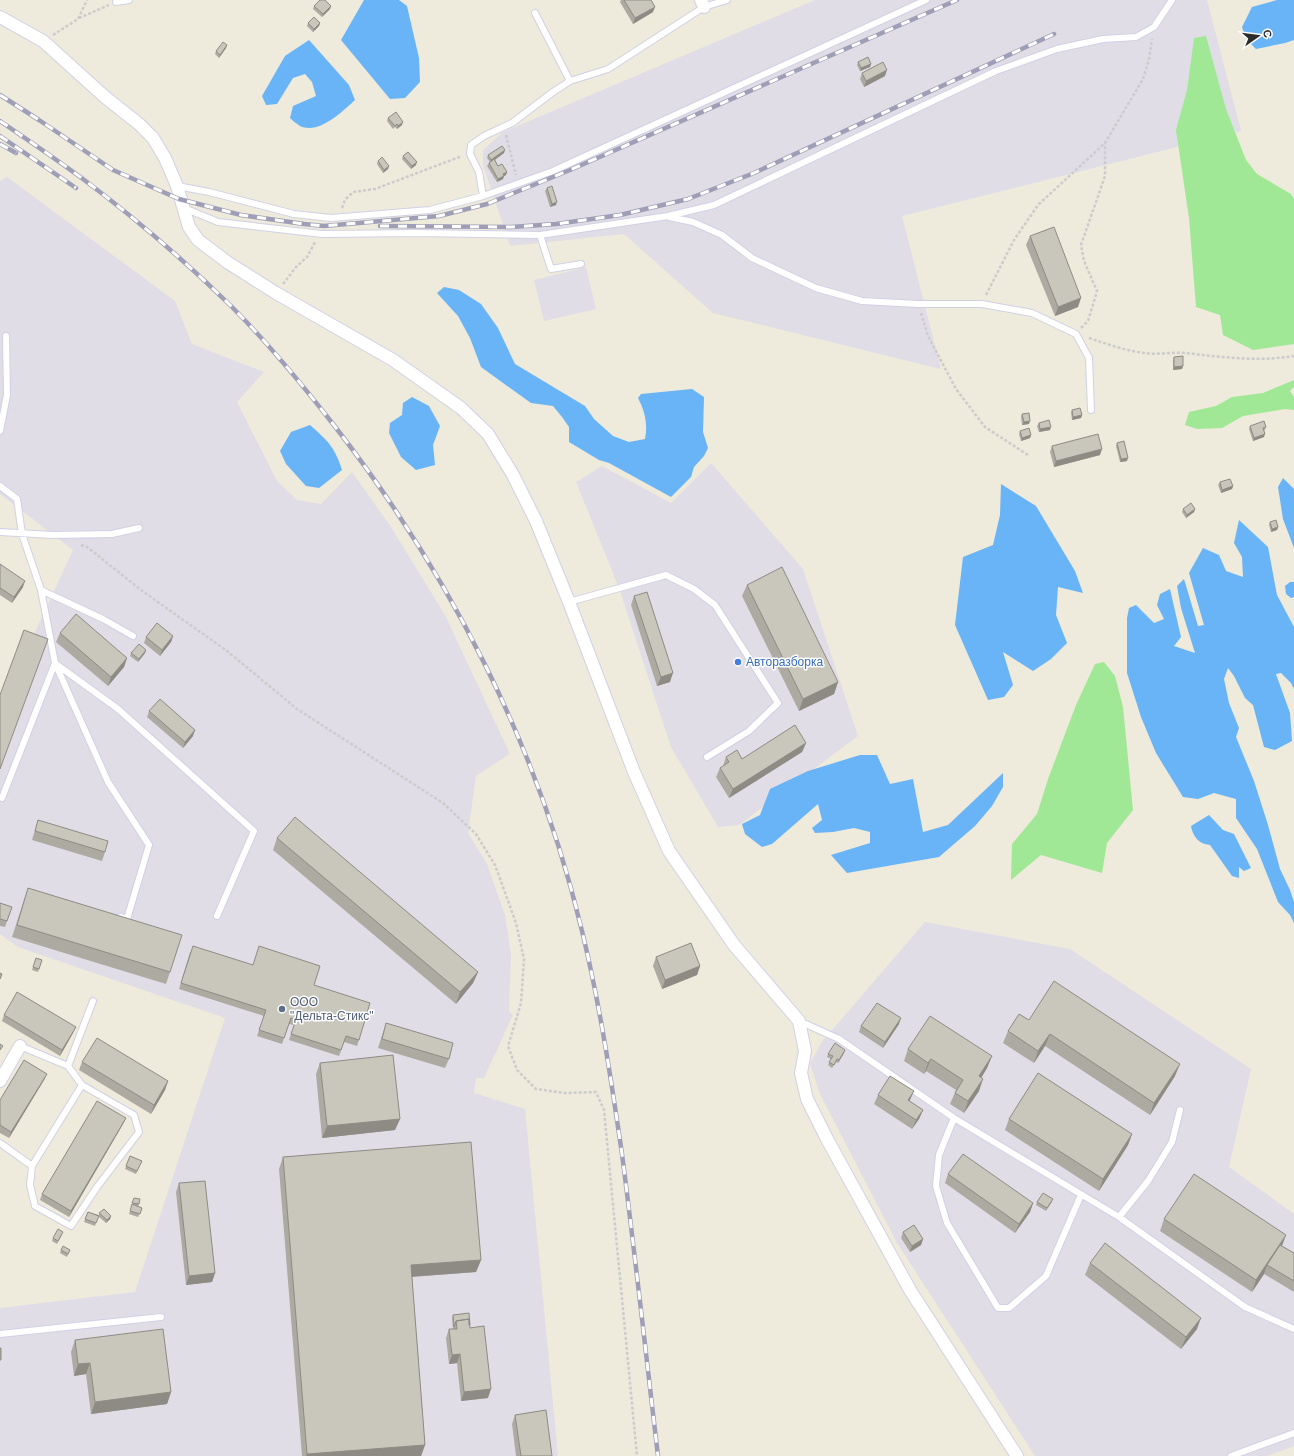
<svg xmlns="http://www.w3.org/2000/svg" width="1294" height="1456" font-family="Helvetica,sans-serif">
<rect width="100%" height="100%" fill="#eeeadc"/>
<path fill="#e1dde6" d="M815 0H1207L1241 131 902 216 941 369 713 313 624 234 510 246 483 165V150L503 132Z
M7 177 175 301 192 344 264 372 237 402 277 481 297 500 321 504 352 472 391 527 445 615 510 754 476 776 468 833 487 864 505 915 511 955 509 1011 513 1015 484 1078H476L474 1093 525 1109 558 1456H0V1308L135 1292 225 1018 18 947 0 934V708L73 550 0 494V181Z
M586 267 596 309 544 321 534 280Z
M711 463 803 569 858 736 739 825 718 827 671 747 619 588 576 482 602 466 671 503Z
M925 922 1070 949 1251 1069 1229 1167 1294 1214V1446L1267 1456H1035L897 1243 820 1094 810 1064 821 1043Z"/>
<path fill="#a0e895" d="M1206 36 1226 109 1246 160 1257 174 1291 194 1294 199V344L1253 350 1223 335 1220 315 1196 307 1189 218 1176 130 1187 90 1194 38Z
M1294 380V387L1290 391 1294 397V410L1285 409 1243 416 1222 428 1197 429 1185 425 1189 412 1216 406 1232 397 1263 393Z
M1104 662 1115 676 1123 707 1133 810 1107 843 1102 873 1041 855 1011 880 1012 844 1037 814 1048 779 1076 705 1095 664Z"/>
<path fill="#68b4f7" d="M364 0H399L407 6 419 58 420 82 405 98 390 99 341 40Z
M1277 0H1294V40L1285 43 1256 49 1246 39 1242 27 1252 7Z
M309 40 349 85 355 100C343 111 319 135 300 126 297 124 293 121 290 118L293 106 316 96 312 82 305 74 293 78 277 104 266 105 262 96 285 56Z
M444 287 459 290 481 304 498 328 515 364 585 406 594 419 613 436 629 442 645 439C648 425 645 411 638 398L641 394 692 389 704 397 703 432 708 448 704 456 694 467 691 477 671 497 609 463 599 460 569 442V427L562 417 553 406 531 403 481 367 470 338 458 316 437 293Z
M412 397 429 406 440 426 433 445 435 465 416 470 401 457 389 433 390 423 402 415 403 403Z
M310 425C327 440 335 447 342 470L319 488 306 486 286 464 280 451 291 432Z
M1283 478 1294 489V548L1283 519 1278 487Z
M1001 484 1036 506 1075 571 1083 593 1058 587 1056 615 1067 643 1051 659 1033 671 1003 652 1013 685 1004 697 988 700 955 625 963 557 993 545 1000 515Z
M1239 520 1268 547 1277 595 1294 627V689L1291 683 1281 673 1276 674 1290 713 1292 741 1275 750 1264 747 1253 705 1245 698 1234 676 1228 668 1224 679 1229 703 1239 728 1236 737 1254 781 1268 825 1280 869 1290 890 1294 902V923L1290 915 1278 902 1257 849 1236 818V799L1214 793 1198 799 1183 797 1156 753 1141 717 1127 673V618L1129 608 1136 605 1154 623 1164 619 1157 605 1160 594 1170 589 1181 637 1174 646 1195 653 1181 608 1177 586 1184 579 1198 626 1204 625 1189 573 1203 548 1219 555 1226 571 1243 577 1242 557 1234 543Z
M1290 582H1294V597L1291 598 1286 594 1285 586Z
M860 755H877L890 784 913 779 923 832 948 825 1003 773V787L992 806 975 826 939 857 847 873 831 855 870 843V832L854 828 833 832 815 833 812 828 822 820 818 804 772 844 762 847 745 834 742 824 760 815 770 789 808 771Z
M1209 815 1223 830 1234 834 1251 868 1244 871 1239 867V878L1232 876 1210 845C1199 844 1193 837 1191 826Z"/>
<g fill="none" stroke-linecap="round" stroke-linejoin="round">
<defs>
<path id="lane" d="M116 2 129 0
M535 13 570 81
M177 186 209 192 294 214 331 218 430 210 483 196 553 171 926 0
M483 196 479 172 470 154 471 145 484 136 512 123 553 92 570 81 608 69 704 7 727 0
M184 208 218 222 322 234 417 233 540 235 668 216 714 205 996 71 1057 49 1103 39 1136 37 1154 27 1172 0
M669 217 693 222 722 235 752 258 816 288 862 301 918 304H982L1032 313 1076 334 1089 358 1091 410
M540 235 551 269 581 264
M0 431 7 395 6 336
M0 486 17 499 22 534 41 590 55 663 108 782 149 845 127 919 120 917
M0 532 52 535 112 534 139 528
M41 590 103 619 133 636
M569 602 666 575 694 589 715 605 778 703 749 731 707 757
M56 664 118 709 254 831 217 916
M2 798 55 663
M799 1021 839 1039 954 1118 1119 1217 1245 1307 1294 1329
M20 1046 68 1066 93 1001
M68 1066 82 1085 32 1166 30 1185 35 1206 71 1226 97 1187 139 1132 134 1115 82 1085
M954 1118 939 1155 936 1186 947 1223 998 1308H1009L1046 1276 1081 1195
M0 1143 32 1166
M1119 1217 1148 1181 1172 1142 1180 1110
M0 1334 161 1317
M1231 1456 1294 1433"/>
<path id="street" d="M701 0 704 7
M0 17 43 41 105 97 139 124 153 138 165 158 177 186 189 227 198 240 227 262 276 293 393 360 461 408 488 434 513 475 536 521 569 602 634 772 669 851 734 945 799 1021 805 1051 801 1073 807 1099 827 1139 910 1290 1017 1456
M0 1081 20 1046"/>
</defs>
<use href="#lane" stroke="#d1d1e5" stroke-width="8"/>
<use href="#street" stroke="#d1d1e5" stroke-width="14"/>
<path stroke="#ccc" stroke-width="2.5" stroke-dasharray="3 2" stroke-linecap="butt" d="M79 18 109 5
M53 35 78 19 87 0
M506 135 516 175
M342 208 345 200 353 192 375 189 462 156
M283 284 296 267 307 257 315 242
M986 295 1014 240 1038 205 1105 143 1143 79 1149 60 1152 39
M921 313 928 336 956 389 985 427 1028 455
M1081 328 1088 321 1097 291 1084 261 1081 245 1105 176V143
M1089 338C1107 344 1126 351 1145 353 1158 355 1172 352 1185 353 1221 357 1258 362 1294 356
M81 545 87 547 141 590 227 651 297 709 443 803 476 834 495 865 516 923 524 959 521 1003 508 1046 517 1070 536 1089 565 1093 596 1092 604 1110 637 1456"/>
<use href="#lane" stroke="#fff" stroke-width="6"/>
<use href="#street" stroke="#fff" stroke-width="12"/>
<defs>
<path id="rail" d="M0 95 39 120 113 170 179 199 241 215 304 224 324 226 439 216 487 204 570 170 957 0
M0 121C28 140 56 159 83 179 135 218 185 261 231 306 268 343 301 383 333 424 450 574 538 746 582 931 600 1005 611 1079 622 1154 635 1254 646 1355 658 1456
M0 136 76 188
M0 144 16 153
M380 226 511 227 556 224 620 215 688 199 754 173 1054 34"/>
</defs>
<use href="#rail" stroke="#9f9eb7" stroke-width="4.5"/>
<use href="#rail" stroke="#fff" stroke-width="3" stroke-dasharray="9" stroke-linecap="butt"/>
</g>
<path fill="#adaaa2" d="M621 0H651L653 12 633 24 620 2Z
M314 6H331L330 9 322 17 313 9Z
M308 23H320L319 26 313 32 307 26Z
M227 45 226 48 219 58 215 54 216 51Z
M858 62 871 64 870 67 860 71 857 65Z
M862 73 885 76 864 87 860 79Z
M388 118 402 125 397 129 395 127 393 129 387 121Z
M504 153 495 160 498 166 507 172 506 175 504 176 503 179 497 182 487 166 489 163 490 162 487 158 488 155Z
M403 156 416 165 411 169 402 159Z
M378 161 389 166 388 169 383 173 377 164Z
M547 188 556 205 550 207 545 191Z
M1030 236 1078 307 1055 316 1026 245Z
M1174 357 1183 366 1182 369 1173 370V360Z
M1072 410 1082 415 1081 418 1072 420 1071 413Z
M1022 414 1029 424 1022 425 1021 417Z
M1039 423 1050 430 1039 432 1037 426Z
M1250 426 1266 427 1265 430H1264V437L1253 441 1249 429Z
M1020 431 1031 435 1030 438 1021 441 1019 434Z
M1117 443 1127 461 1120 462 1116 446Z
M1052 446 1100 455 1054 467 1050 452Z
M1220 482 1233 486 1232 489 1221 493 1218 485Z
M1183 509H1195L1194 512 1186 518 1182 512Z
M1270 522 1278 527 1277 530 1271 532 1269 525Z
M0 564 23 587 12 603 0 595Z
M747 585 838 682 834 694 799 711 742 596Z
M634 596 670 682 657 686 631 605Z
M60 633 127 658 124 667 108 686 56 642Z
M173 636 171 642 160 656 144 643 146 637Z
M146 650 145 653 138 662 130 656 131 653Z
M149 711 193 736 183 748 147 717Z
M806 743 802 752 729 798 716 777 720 768 723 766 726 757 742 759Z
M38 820 105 852 102 861 32 840Z
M277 838 478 972 473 983 456 1004 273 850Z
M28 888 170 972 166 984 12 937 24 900Z
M0 903 12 907 5 927 0 926Z
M190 952 314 985 359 1040 357 1046 344 1042 339 1056 289 1040 294 1025 289 1024 282 1044 257 1036 264 1016 179 989Z
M656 957 700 966 697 975 662 989 653 966Z
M36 958 42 960 38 972 32 970Z
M4 1015 73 1033 60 1056 2 1021Z
M1029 1020 1175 1076 1150 1115 1045 1046 1034 1063 1003 1043 1008 1031Z
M386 1023 449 1059 445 1068 378 1048Z
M899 1024 883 1048 859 1032 861 1026Z
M908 1049 992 1056 987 1068 981 1078 979 1091 964 1113 950 1104 956 1090 926 1071 924 1074 904 1061Z
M845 1050 844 1053 838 1063 836 1062 832 1068 828 1065 831 1059 827 1057 828 1054Z
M82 1062 168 1081 165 1090 151 1114 79 1070Z
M320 1063 400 1119 395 1130 322 1138 316 1074Z
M47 1074 44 1080 9 1138 0 1133V1100Z
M878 1095 910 1100 909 1101 923 1110 919 1119 912 1129 874 1104Z
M126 1118 123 1124 69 1217 40 1200 42 1194Z
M1009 1119 1132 1134 1128 1145 1099 1191 1005 1130Z
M130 1156 142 1161 136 1174 125 1169Z
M283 1157 481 1260 476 1272 412 1277 425 1445 421 1456H302L279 1169Z
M948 1174 1033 1203 1030 1212 1015 1233 945 1183Z
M179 1183 215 1273 212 1282 186 1285 176 1192Z
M134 1198 139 1204 138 1207 142 1208 138 1217 129 1214 132 1206Z
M1037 1202H1052L1046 1211 1036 1205Z
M88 1212 99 1215V1213L111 1216 110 1219 106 1223 98 1216 95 1226 84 1222Z
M1164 1219 1282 1246 1294 1253V1292L1264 1274 1252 1292 1160 1231Z
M903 1232 923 1239 921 1245 910 1252 901 1238Z
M62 1235 57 1244 52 1241 53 1238Z
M61 1250H70L67 1257 60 1253Z
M1090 1263 1197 1329 1181 1349 1085 1275Z
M453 1315 470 1326 488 1398 461 1401 457 1363 449 1364 446 1338 449 1329H453L452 1318Z
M75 1340 171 1392 167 1404 91 1414 86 1374 74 1376 71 1352Z
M515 1415 552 1456H516L512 1424Z"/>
<path fill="#8d8b84" d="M331 6 330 9 322 17 323 14Z
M655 7 653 12 633 24 635 18Z
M320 23 319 26 313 32 314 29Z
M227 45 226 48 219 58 220 55Z
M871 64 870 67 860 71 861 68Z
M887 70 885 76 864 87 866 81Z
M403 122 402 125 397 129 398 126Z
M505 150 504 153 490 163 491 160Z
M417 162 416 165 411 169 412 166Z
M389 166 388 169 383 173 384 170Z
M507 172 506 175 502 177 503 174Z
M504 176 503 179 497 182 498 179Z
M557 202 556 205 550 207 552 204Z
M1081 298 1078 307 1055 316 1058 307Z
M1183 366 1182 369 1173 370 1174 367Z
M1082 415 1081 418 1072 420 1073 417Z
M1030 421 1029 424 1022 425 1024 422Z
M1051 427 1050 430 1039 432 1040 429Z
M1265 434 1264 437 1253 441 1254 438Z
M1031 435 1030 438 1021 441 1022 438Z
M1102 449 1100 455 1054 467 1056 461Z
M1128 458 1127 461 1120 462 1121 459Z
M1233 486 1232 489 1221 493 1222 490Z
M1195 509 1194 512 1186 518 1187 515Z
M1278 527 1277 530 1271 532 1272 529Z
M25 581 23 587 12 603 14 597Z
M173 636 171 642 160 656 162 650Z
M146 650 145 653 138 662 139 659Z
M127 658 124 667 108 686 111 677Z
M673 673 670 682 657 686 661 677Z
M838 682 834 694 799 711 803 699Z
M195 730 193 736 183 748 185 742Z
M806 743 802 752 729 798 733 789Z
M700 966 697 975 662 989 665 980Z
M478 972 473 983 456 1004 460 992Z
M901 1018 899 1024 883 1048 885 1042Z
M76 1027 73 1033 60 1056 62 1050Z
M1050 1034 1045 1046 1034 1063 1038 1051Z
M845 1050 844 1053 838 1063 839 1060Z
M992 1056 987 1068 975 1088 979 1076Z
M931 1059 926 1071 924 1074 928 1063Z
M1180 1064 1175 1076 1150 1115 1154 1103Z
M47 1074 44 1080 9 1138 11 1132Z
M983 1079 979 1091 964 1113 968 1101Z
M168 1081 165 1090 151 1114 154 1105Z
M914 1091 910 1100 904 1109 908 1100Z
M923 1110 919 1119 912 1129 916 1120Z
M126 1118 123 1124 69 1217 71 1211Z
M400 1119 395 1130 322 1138 327 1126Z
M1132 1134 1128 1145 1099 1191 1103 1179Z
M1033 1203 1030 1212 1015 1233 1019 1224Z
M111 1216 110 1219 106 1223 107 1220Z
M1286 1235 1282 1246 1267 1265 1264 1274 1252 1292 1256 1280Z
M923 1239 921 1245 910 1252 912 1246Z
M481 1260 476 1272 407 1277 411 1265Z
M215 1273 212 1282 186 1285 189 1276Z
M1201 1318 1197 1329 1181 1349 1186 1337Z
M460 1354 457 1363 449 1364 452 1355Z
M90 1363 86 1374 74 1376 78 1364Z
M491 1389 488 1398 461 1401 464 1392Z
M171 1392 167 1404 91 1414 95 1402Z
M425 1445 421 1456H306L307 1454Z"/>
<path fill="#c9c6bc" stroke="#8d8b84" d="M320 0H325L331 6 323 14 314 6Z
M624 0H651L655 7 635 18Z
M314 17 320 23 314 29 308 23Z
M223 42 227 45 220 55 216 51Z
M868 57 871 64 861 68 858 62Z
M883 62 887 70 866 81 862 73Z
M396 112 403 122 398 126 397 124 395 126 388 118Z
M502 146 505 150 491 160 488 155Z
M408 152 417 162 412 166 403 156Z
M382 157 389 166 384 170 378 161Z
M494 159 498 166 502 164 507 172 503 174 504 176 498 179 489 163Z
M552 186 557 202 552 204 547 188Z
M1054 227 1081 298 1058 307 1030 236Z
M1183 356V366L1174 367V357Z
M1080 408 1082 415 1073 417 1072 410Z
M1029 413 1030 421 1024 422 1022 414Z
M1049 420 1051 427 1040 429 1039 423Z
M1264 421 1266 427 1263 428 1265 434 1254 438 1250 426Z
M1029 428 1031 435 1022 438 1020 431Z
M1098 434 1102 449 1056 461 1052 446Z
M1124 441 1128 458 1121 459 1117 443Z
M1230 479 1233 486 1222 490 1220 482Z
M1191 503 1195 509 1187 515 1183 509Z
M1276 520 1278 527 1272 529 1270 522Z
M0 564 25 581 14 597 0 588Z
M782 567 838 682 803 699 747 585Z
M647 592 673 673 661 677 634 596Z
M76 614 127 658 111 677 60 633Z
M157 623 173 636 162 650 146 637Z
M24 630 48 639 0 769V695Z
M139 644 146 650 139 659 131 653Z
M160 699 195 730 185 742 149 711Z
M795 725 806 743 733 789 720 768 729 762 726 757 737 750 742 759Z
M295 817 478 972 460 992 277 838Z
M38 820 108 841 105 852 35 831Z
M28 888 182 935 170 972 17 925Z
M0 903 12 907 7 921 0 919Z
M691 943 700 966 665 980 656 957Z
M193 946 253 965 259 946 320 966 314 985 370 1003 359 1040 346 1036 341 1050 291 1034 296 1020 291 1018 284 1038 259 1030 266 1010 181 983Z
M36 958 42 960 39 969 33 967Z
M0 973 2 974 0 979Z
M1054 981 1180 1064 1154 1103 1050 1034 1038 1051 1008 1031 1019 1014 1029 1020Z
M17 992 76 1027 62 1050 4 1015Z
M877 1003 901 1018 885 1042 861 1026Z
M930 1016 992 1056 979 1076 983 1079 968 1101 955 1093 963 1080 931 1059 928 1063 908 1049Z
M386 1023 453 1043 449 1059 382 1039Z
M97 1038 168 1081 154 1105 82 1062Z
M835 1043 845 1050 839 1060 837 1059 834 1065 829 1062 833 1056 828 1054Z
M0 1044 3 1046 0 1050Z
M393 1055 400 1119 327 1126 320 1063Z
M24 1060 47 1074 11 1132 0 1125V1100Z
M1038 1073 1132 1134 1103 1179 1009 1119Z
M890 1076 914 1091 908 1100 923 1110 916 1120 878 1095Z
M97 1101 126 1118 71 1211 42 1194Z
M471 1142 481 1260 411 1265 425 1445 307 1454 283 1157Z
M963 1154 1033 1203 1019 1224 948 1174Z
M130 1156 142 1161 137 1171 126 1166Z
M1194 1174 1286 1235 1256 1280 1164 1219Z
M205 1181 215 1273 189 1276 179 1183Z
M1043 1193 1053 1199 1047 1208 1037 1202Z
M134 1198 140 1199 139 1204 132 1203Z
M132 1204 142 1208 140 1214 130 1211Z
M104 1209 111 1216 107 1220 99 1213Z
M88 1212 99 1216 96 1223 85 1219Z
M914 1225 923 1239 912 1246 903 1232Z
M58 1229 63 1232 58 1241 53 1238Z
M1105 1243 1201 1318 1186 1337 1090 1263Z
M1280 1245 1294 1253V1281L1267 1265Z
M63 1246 70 1250 68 1254 61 1250Z
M469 1313 470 1325H469V1319L456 1321 454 1327 453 1315Z
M469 1319 470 1328 484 1326 491 1389 464 1392 460 1354 452 1355 449 1329H457L456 1321Z
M163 1329 171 1392 95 1402 90 1363 78 1364 75 1340Z
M0 1348H1V1360H0Z
M546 1410 552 1456H521L515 1415Z"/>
<circle fill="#3f7fe0" stroke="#fff" stroke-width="1.5" cx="738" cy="662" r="4"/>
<circle fill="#5c6f8a" stroke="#fff" stroke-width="1.5" cx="282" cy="1009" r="4"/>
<g text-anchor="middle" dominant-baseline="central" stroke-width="3" stroke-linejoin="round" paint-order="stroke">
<g font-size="12" fill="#366cbe" stroke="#fff" text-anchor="start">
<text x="746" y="662">Авторазборка</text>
</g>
<g font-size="12" fill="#4e5e75" stroke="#fff" text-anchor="start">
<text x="290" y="1002">ООО<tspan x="290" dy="14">"Дельта-Стикс"</tspan></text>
</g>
</g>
<g transform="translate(1258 36) rotate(76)" stroke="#ffffff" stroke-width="3" paint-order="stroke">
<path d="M0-3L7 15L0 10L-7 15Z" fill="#2b2b2b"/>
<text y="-6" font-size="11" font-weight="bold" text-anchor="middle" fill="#2b2b2b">С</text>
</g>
</svg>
